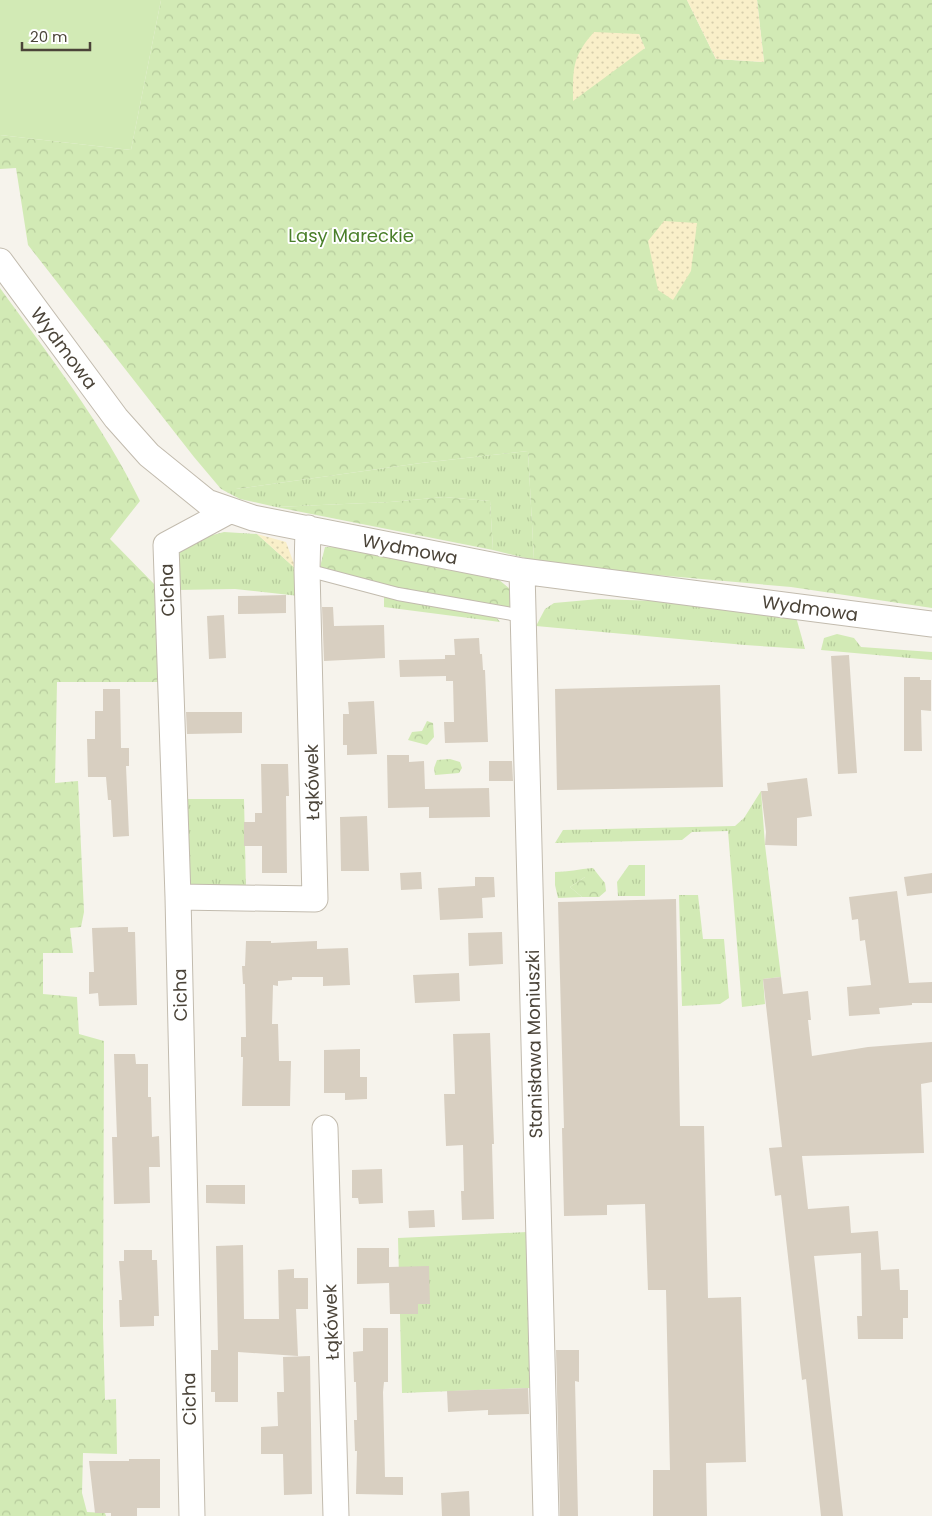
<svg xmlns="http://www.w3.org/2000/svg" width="932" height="1516" font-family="Poppins,sans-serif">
<defs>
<pattern id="grass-tufts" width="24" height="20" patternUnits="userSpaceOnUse" patternTransform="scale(1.25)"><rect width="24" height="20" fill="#d2eab5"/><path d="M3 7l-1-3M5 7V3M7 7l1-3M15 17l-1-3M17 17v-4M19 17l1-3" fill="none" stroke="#b6ca9c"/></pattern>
<pattern id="forest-crowns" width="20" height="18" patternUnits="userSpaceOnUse" patternTransform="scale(1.25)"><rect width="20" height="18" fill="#d2eab5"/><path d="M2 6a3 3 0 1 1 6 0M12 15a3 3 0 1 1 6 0" fill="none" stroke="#b6ca9c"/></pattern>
<pattern id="sand-dots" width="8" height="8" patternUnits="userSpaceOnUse" patternTransform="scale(1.25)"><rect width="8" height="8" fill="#f9efc9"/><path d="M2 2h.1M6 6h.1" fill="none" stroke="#d7cead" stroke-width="1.8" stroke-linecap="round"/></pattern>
</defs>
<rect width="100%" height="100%" fill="#f6f3ec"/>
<path fill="url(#grass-tufts)" d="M528 451 534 560 493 550 490 501 444 497 390 502 276 507 240 499 221 489H236L421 463Z
M224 532 257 534 296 569 299 596 235 589 177 590 174 556 183 543Z
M384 596 496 617 500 622 384 607Z
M599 599 656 601 796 617 805 649 745 645 536 626 545 609 554 603Z
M837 634 854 638 861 647 932 652V660L821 650 824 638Z
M761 791 765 845 781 977 763 979 765 1004 742 1007 728 831 692 832 682 840 555 843 563 830 735 826 744 818Z
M183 799H244L246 891 186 893Z
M629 865H645V896H618L617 882Z
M593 868 600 877H585L570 887 582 897 558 898 555 885V872C568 872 579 869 593 868Z
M679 895H698L703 939H724L729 998 720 1004 682 1006Z
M527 1232 530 1388 402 1393 398 1238Z"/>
<path fill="url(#forest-crowns)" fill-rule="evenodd" d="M161 0H687L716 59 764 62 757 0H932V608L791 587 645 574 534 560 528 451 421 463 236 489H221L194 457 28 245 16 168 0 169V135L131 150ZM619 34H639L645 49Z
M0 288C50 357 103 424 140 501L110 539 157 587 163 682H57L55 783 78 781 84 912 81 927 70 928 73 953H43V994L77 997 79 1034 104 1041 103 1327 105 1400 116 1399 117 1454 83 1453 82 1493 87 1512 105 1513 106 1516H0Z
M444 497 490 501 493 550 276 507 390 502Z
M325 547 361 548 464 567 498 579 510 589 513 603 512 610 399 591 320 567Z
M427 721 433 723 434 737 427 745 408 740 412 732 422 731Z
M450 759 460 762 462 768 459 773 435 775 434 768 437 760Z
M585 877H600L605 883 606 891 599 897H582L570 887Z"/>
<path fill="url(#sand-dots)" d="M687 0H757L764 62 716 59Z
M594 32 639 34 645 48 573 101C573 68 572 57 594 32Z
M664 221 697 223 691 271 673 300 658 290 648 241Z
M257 534 286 542 296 569Z"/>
<path fill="#d2eab5" d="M0 0H161L131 150 0 135Z"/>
<path fill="#d8cfc1" d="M286 595V613L238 614V596Z
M322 607H333L334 626 384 625 385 658 324 661Z
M224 615 226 658 209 659 207 616Z
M479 638 480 654H482L483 670H485L488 742 445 743 444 722H454L453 681H446V676L400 677 399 660 445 659V655H455L454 639Z
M849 655 857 773 838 774 831 656Z
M904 677H920V680H931V711L921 710 922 751H904Z
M720 685 723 787 557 790 555 689Z
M103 689H120L121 748H129V766H126L129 836 113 837 111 800H108L106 777H88L87 739H95V711H103Z
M374 701 377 754 347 755V745H343V714H349L348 702Z
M186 712H242V733L187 734Z
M387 755H409V762L424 761 425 789 489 788 490 817 429 818V807L388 808Z
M489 761H512L513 781H489Z
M261 764H288L289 796H286L287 873H262V846H244V822H255V813H262Z
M807 778 812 816 797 818V846L765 845 766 832 761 791H768L767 783Z
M367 816 369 871H341L340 817Z
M421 872 422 889 401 890 400 873Z
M932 873V893L907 896 904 877Z
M475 877H494L495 897 482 898 483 918 440 920 438 888 475 886Z
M897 891 909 983 932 982V1003H912V1005L879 1008 880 1014 849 1016 847 987 871 985 865 940 860 941 858 919 852 920 849 897Z
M676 899 680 1126H704L708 1298 741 1297 746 1462 706 1463 707 1516H653V1470H670L666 1290H648L645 1204 607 1205V1215L564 1216 562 1128H564L558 902Z
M128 927V932H135L137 1005 99 1006 98 993 89 994V972H94L92 928Z
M502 932 503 964 469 966 468 933Z
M246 941H271V943L317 941V949L348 948 350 985 323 986V977H292V980L278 981V986L273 985 272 1024H278L279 1061H291L290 1106H242L243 1057H241V1037H246L245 984H243L242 966H245Z
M459 973 460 1001 415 1003 413 975Z
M781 977 783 994 808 991 811 1020H808L812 1056 868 1047 932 1042V1082L921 1084 924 1153 802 1156 808 1209 849 1206 851 1233 878 1231 881 1270 899 1269 900 1290H908V1318H903V1339H858L857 1316H862L861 1253 814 1256 843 1516H821L806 1379 802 1380 781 1195 775 1196 769 1148 782 1147 763 979Z
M490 1033 494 1144H492L494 1219 462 1220 461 1191H464L463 1145 446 1146 444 1094H455L453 1034Z
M360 1049V1077H367V1099L345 1100V1093H324V1050Z
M114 1054H135L136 1064H148V1097H151L152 1137 159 1136 160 1167H149L150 1203 114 1204 112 1137H117Z
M382 1169 383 1203 359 1204 358 1198H352V1170Z
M206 1185H245V1204L206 1203Z
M434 1210 435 1227 409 1228 408 1211Z
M243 1245 244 1319H279L278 1270 294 1269V1278H308V1309H296L298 1356 238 1352V1402H215V1392H211V1350H218L216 1246Z
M357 1248H389V1267L429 1266 430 1304H418V1314H390L389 1281V1283L357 1284Z
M124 1250H152V1260H157L159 1316H154V1326L120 1327 119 1300H122L119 1261H124Z
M363 1328H388V1382H384L383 1392 385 1477H403V1495L356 1494 357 1451H355L354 1420H357L356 1382H354L353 1352 363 1351Z
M556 1350H579V1382L575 1381 578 1516H560Z
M310 1356 312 1494 284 1495 283 1454H261V1427L278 1426 277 1392H284L283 1357Z
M528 1388 529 1414 488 1415V1410L448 1412 447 1391Z
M129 1459H160V1508H137V1516H111V1513H95L89 1461H129Z
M469 1491 470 1516H442L441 1493Z"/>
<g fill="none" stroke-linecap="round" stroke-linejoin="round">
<defs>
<path id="service" d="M307 570 398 594 523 616"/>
<path id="minor" d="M0 261 116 418 149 455 207 502 253 518 522 571 932 624
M522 571 546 1516
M178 897 315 899 307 570 308 528
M325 1128 336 1516
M192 1516 178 897 166 545 229 511"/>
</defs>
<use href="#service" stroke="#c2bbae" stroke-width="14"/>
<use href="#minor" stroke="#c2bbae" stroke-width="27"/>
<use href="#service" stroke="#fff" stroke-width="12"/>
<use href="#minor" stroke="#fff" stroke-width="25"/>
</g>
<g text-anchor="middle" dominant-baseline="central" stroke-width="4" stroke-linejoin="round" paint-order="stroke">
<g font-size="18" fill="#4a7f2a" stroke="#fff">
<text x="351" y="235">Lasy Mareckie</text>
</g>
<g font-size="18" fill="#4b4439" stroke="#fff">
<text transform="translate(64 348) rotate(53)">Wydmowa</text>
<text transform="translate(410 549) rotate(11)">Wydmowa</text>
<text transform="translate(167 590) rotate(-92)">Cicha</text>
<text transform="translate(810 608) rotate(8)">Wydmowa</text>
<text transform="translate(312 782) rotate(-91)">Łąkówek</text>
<text transform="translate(180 995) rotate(-91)">Cicha</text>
<text transform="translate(534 1044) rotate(-91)">Stanisława Moniuszki</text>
<text transform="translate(331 1322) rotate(-92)">Łąkówek</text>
<text transform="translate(189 1399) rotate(-91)">Cicha</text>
</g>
</g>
<path d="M22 42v8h68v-8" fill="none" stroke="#4b4439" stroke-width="2.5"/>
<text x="30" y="42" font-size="15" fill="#4b4439" stroke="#ffffff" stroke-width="4" paint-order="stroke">20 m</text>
</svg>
